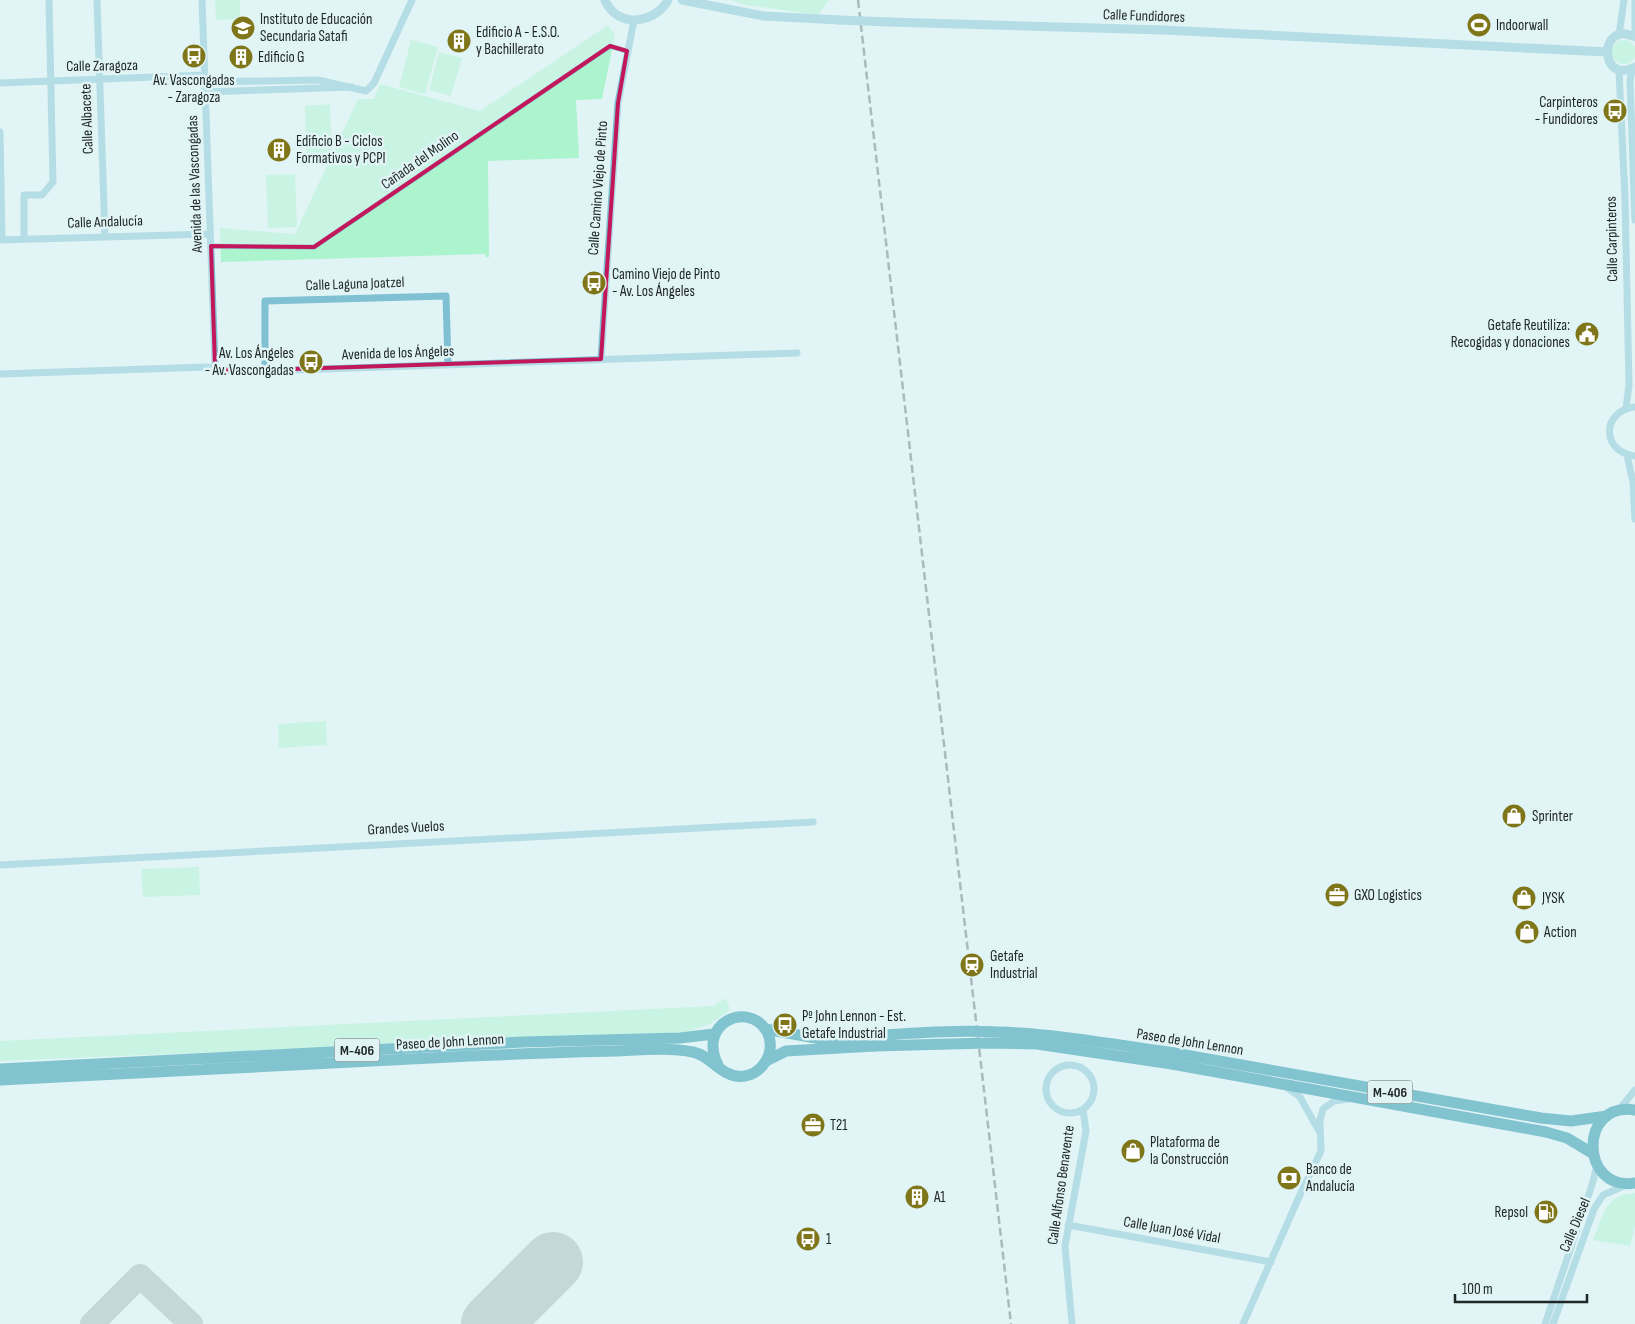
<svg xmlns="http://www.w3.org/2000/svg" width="1635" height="1324" font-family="'Sofia Sans Condensed',sans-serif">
<rect width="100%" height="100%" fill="#e1f4f5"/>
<path fill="#acf4ce" d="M215 0H240V19L216 20Z
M731 0H829L818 15 746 5Z
M608 25 615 35 602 99 576 100 579 158 488 161 489 257H486L485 254 221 262 220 228 295 234 358 99H374L380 84 480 111Z
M411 40 438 47 425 94 399 87Z
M1612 52a12 12 0 1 1 24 0a12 12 0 1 1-24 0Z
M439 52 462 58 451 96 429 90Z
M330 104 332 153 306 155 305 106Z
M295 174 297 227 268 228 266 175Z
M326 721 327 745 279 748 278 724Z
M199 867 200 895 143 897 141 869Z
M726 998 730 1010 710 1024 683 1033 0 1061V1041L713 1006Z
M1635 1193V1226L1630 1246 1593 1240C1603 1216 1605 1194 1635 1193Z"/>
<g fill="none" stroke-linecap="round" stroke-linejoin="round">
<path stroke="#a4b4b4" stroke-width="24" d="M92 1324 140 1276 191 1324"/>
<path stroke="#a4b4b4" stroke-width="60" d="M491 1324 553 1262"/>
<path stroke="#7fc0d3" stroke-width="5" d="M211 246 314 247 610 46 627 51"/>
<path stroke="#7fc0d3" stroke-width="7" d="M97 0 105 236
M202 0 215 367
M1635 0V33
M1619 35 1624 0
M1632 69 1630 81 1635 220
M1619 70 1625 199 1629 385 1626 408
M205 82 318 80 366 91 374 83 412 0
M0 83 205 75
M205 92 352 87
M0 132 2 240
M24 239V195H42L53 182 49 0
M0 240 210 234
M601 359 618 103 634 20
M265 371V301L446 296 448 365
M0 374 207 367 232 371H265L797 353
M1635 407C1601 411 1601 452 1635 456
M1627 455 1633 482 1635 519
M0 865 813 822
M1046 1089a24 24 0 1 1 48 0a24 24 0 1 1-48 0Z
M1286 1087 1300 1097 1319 1131
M1618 1111 1635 1090
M1068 1225 1271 1262
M1072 1324 1065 1246 1086 1131 1083 1110
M1243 1324 1299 1197 1321 1151 1320 1120 1323 1109 1334 1101 1348 1099
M1545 1324 1592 1185 1597 1165
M1553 1324 1594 1209 1603 1195 1624 1186"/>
<path stroke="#7fc0d3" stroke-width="9" d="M605 0C617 29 655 24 668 0
M682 0 764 16 839 20
M889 22 1164 30 1607 52
M1635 37C1598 19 1599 86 1635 67"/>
<path stroke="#0e88a2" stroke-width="11" d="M765 1029 821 1039
M1174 1053 1541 1118 1571 1121 1607 1116
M768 1060 786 1051 875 1046
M1172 1064 1546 1132 1567 1138 1592 1153
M0 1069 523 1042 680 1038 714 1034
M0 1080C157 1072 313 1064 470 1056 518 1054 567 1052 616 1051 641 1050 668 1047 693 1052 707 1055 715 1067 727 1073 754 1087 781 1055 766 1030 747 1001 697 1023 718 1065
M1635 1110C1578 1101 1580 1192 1635 1183"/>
<path stroke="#687374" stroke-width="2.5" stroke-dasharray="8 4" stroke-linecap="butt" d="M858 0 1011 1324"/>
<path stroke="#7fc0d3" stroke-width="9" d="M839 20 889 22"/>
<path stroke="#0e88a2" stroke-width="11" d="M821 1039C881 1036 941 1029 1000 1032 1058 1034 1117 1045 1174 1053
M875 1046 987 1043 1037 1044 1172 1064"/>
</g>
<path d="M0 0H1635V1324H0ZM610 46 627 51 618 103 601 359 232 371 215 367 211 246 314 247Z" fill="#e1f4f5" fill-opacity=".55" fill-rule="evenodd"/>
<path fill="none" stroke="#c2185b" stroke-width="4" stroke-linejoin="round" d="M610 46 627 51 618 103 601 359 232 371 215 367 211 246 314 247Z"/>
<defs>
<symbol id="stadium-disc" viewBox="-11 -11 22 22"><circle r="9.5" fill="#7f7619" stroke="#e1f4f5"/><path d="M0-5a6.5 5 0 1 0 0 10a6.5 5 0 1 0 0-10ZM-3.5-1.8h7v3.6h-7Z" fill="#fff"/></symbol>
<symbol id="school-disc" viewBox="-11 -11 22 22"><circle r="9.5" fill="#7f7619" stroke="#e1f4f5"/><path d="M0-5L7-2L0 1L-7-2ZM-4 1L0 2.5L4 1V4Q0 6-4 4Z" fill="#fff"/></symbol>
<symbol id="building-disc" viewBox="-11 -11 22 22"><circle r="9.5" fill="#7f7619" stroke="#e1f4f5"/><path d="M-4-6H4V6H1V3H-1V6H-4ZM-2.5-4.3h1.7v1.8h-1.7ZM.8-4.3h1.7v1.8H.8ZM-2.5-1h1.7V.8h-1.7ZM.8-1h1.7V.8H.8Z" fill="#fff"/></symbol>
<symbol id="bus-disc" viewBox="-11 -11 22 22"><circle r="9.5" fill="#7f7619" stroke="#e1f4f5"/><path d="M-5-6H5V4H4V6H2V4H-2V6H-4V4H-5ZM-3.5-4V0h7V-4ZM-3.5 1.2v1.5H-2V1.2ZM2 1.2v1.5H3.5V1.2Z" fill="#fff"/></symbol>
<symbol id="civic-disc" viewBox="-11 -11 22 22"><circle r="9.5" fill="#7f7619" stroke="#e1f4f5"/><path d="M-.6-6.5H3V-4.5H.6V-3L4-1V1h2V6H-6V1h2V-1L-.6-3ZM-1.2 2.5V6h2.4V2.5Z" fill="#fff"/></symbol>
<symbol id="shop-disc" viewBox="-11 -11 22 22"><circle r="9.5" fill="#7f7619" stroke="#e1f4f5"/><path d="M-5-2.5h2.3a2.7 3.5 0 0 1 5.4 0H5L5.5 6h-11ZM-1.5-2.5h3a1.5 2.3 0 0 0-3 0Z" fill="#fff"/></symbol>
<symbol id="office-disc" viewBox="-11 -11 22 22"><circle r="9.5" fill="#7f7619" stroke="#e1f4f5"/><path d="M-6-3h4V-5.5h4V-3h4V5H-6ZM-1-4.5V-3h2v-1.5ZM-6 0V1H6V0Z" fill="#fff"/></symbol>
<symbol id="station-disc" viewBox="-11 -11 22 22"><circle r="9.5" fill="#7f7619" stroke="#e1f4f5"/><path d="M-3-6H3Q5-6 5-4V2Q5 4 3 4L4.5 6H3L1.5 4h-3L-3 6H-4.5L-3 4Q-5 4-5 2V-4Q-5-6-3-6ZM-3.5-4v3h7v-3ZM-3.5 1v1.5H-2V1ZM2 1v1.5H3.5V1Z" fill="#fff"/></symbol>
<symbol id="bank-disc" viewBox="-11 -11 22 22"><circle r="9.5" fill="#7f7619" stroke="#e1f4f5"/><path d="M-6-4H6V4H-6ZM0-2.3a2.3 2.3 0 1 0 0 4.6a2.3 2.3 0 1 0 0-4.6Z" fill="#fff"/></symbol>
<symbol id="fuel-disc" viewBox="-11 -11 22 22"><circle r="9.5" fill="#7f7619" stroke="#e1f4f5"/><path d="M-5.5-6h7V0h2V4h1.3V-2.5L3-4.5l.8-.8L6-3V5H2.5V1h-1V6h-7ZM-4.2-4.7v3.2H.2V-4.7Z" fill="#fff"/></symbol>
</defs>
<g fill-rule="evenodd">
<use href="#stadium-disc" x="1465" y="11" width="28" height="28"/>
<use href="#school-disc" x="229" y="14" width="28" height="28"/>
<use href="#building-disc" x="445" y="27" width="28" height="28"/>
<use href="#bus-disc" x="180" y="42" width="28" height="28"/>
<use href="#building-disc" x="227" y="43" width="28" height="28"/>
<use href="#bus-disc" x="1601" y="97" width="28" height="28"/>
<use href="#building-disc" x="265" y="136" width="28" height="28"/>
<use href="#bus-disc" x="580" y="269" width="28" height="28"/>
<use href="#civic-disc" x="1573" y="320" width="28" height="28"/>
<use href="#bus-disc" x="297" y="348" width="28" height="28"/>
<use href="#shop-disc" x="1500" y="802" width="28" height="28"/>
<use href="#office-disc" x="1323" y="881" width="28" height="28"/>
<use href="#shop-disc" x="1510" y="884" width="28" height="28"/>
<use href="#shop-disc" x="1513" y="918" width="28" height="28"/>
<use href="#station-disc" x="958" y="951" width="28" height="28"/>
<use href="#bus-disc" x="771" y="1011" width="28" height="28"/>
<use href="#office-disc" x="799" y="1111" width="28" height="28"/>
<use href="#shop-disc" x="1119" y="1137" width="28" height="28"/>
<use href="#bank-disc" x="1275" y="1164" width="28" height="28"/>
<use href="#building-disc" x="903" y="1183" width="28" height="28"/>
<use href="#fuel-disc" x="1532" y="1198" width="28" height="28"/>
<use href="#bus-disc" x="794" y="1225" width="28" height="28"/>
</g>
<g text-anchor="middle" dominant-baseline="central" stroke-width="5" stroke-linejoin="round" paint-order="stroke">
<g fill="#e1f4f5" stroke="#5a6465" stroke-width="1">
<rect x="334.5" y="1038.5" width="45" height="23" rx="4"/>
<rect x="1367.5" y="1080.5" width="45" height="23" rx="4"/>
</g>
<g font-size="14" font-weight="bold" fill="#202727">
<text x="357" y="1050">M-406</text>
<text x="1390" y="1092">M-406</text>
</g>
<g font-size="15" fill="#202727" stroke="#e1f4f5">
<text transform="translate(1144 16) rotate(2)">Calle Fundidores</text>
<text transform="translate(102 66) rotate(-1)">Calle Zaragoza</text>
<text transform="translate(87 119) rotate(-92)">Calle Albacete</text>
<text transform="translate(420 160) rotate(-35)">Cañada del Molino</text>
<text transform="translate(195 184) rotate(-92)">Avenida de las Vascongadas</text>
<text transform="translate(598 188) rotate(-86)">Calle Camino Viejo de Pinto</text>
<text transform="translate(105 222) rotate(-2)">Calle Andalucía</text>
<text transform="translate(1612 239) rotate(-91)">Calle Carpinteros</text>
<text transform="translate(355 284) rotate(-2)">Calle Laguna Joatzel</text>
<text transform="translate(398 353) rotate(-2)">Avenida de los Ángeles</text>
<text transform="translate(406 828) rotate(-3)">Grandes Vuelos</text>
<text transform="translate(450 1042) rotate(-3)">Paseo de John Lennon</text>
<text transform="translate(1190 1042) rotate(9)">Paseo de John Lennon</text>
<text transform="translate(1061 1185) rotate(-82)">Calle Alfonso Benavente</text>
<text transform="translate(1575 1225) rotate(-67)">Calle Diesel</text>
<text transform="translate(1172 1230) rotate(10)">Calle Juan José Vidal</text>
</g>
<g font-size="15" fill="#202727" stroke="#e1f4f5" text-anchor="start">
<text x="260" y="19">Instituto de Educación<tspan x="260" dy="17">Secundaria Satafi</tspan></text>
<text x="1496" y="25">Indoorwall</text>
<text x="476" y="32">Edificio A - E.S.O.<tspan x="476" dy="17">y Bachillerato</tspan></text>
<text x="258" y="57">Edificio G</text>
<text x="194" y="80" text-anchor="middle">Av. Vascongadas<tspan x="194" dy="17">- Zaragoza</tspan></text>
<text x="1598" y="102" text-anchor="end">Carpinteros<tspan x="1598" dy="17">- Fundidores</tspan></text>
<text x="296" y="141">Edificio B - Ciclos<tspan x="296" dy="17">Formativos y PCPI</tspan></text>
<text x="612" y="274">Camino Viejo de Pinto<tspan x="612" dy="17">- Av. Los Ángeles</tspan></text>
<text x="1570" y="325" text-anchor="end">Getafe Reutiliza:<tspan x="1570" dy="17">Recogidas y donaciones</tspan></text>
<text x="294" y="353" text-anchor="end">Av. Los Ángeles<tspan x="294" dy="17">- Av. Vascongadas</tspan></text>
<text x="1532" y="816">Sprinter</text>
<text x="1354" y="895">GXO Logistics</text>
<text x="1542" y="898">JYSK</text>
<text x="1544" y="932">Action</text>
<text x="990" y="956">Getafe<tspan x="990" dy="17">Industrial</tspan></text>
<text x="802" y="1016">Pº John Lennon - Est.<tspan x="802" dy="17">Getafe Industrial</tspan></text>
<text x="830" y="1125">T21</text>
<text x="1150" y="1142">Plataforma de<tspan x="1150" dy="17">la Construcción</tspan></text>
<text x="1306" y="1169">Banco de<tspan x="1306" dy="17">Andalucía</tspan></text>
<text x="934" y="1197">A1</text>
<text x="1528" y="1212" text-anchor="end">Repsol</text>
<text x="826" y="1239">1</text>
</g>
</g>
<path d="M1455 1294v8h132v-8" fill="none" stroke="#202727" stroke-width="2.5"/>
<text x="1462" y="1294" font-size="15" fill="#202727" stroke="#e1f4f5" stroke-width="4" paint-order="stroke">100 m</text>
</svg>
